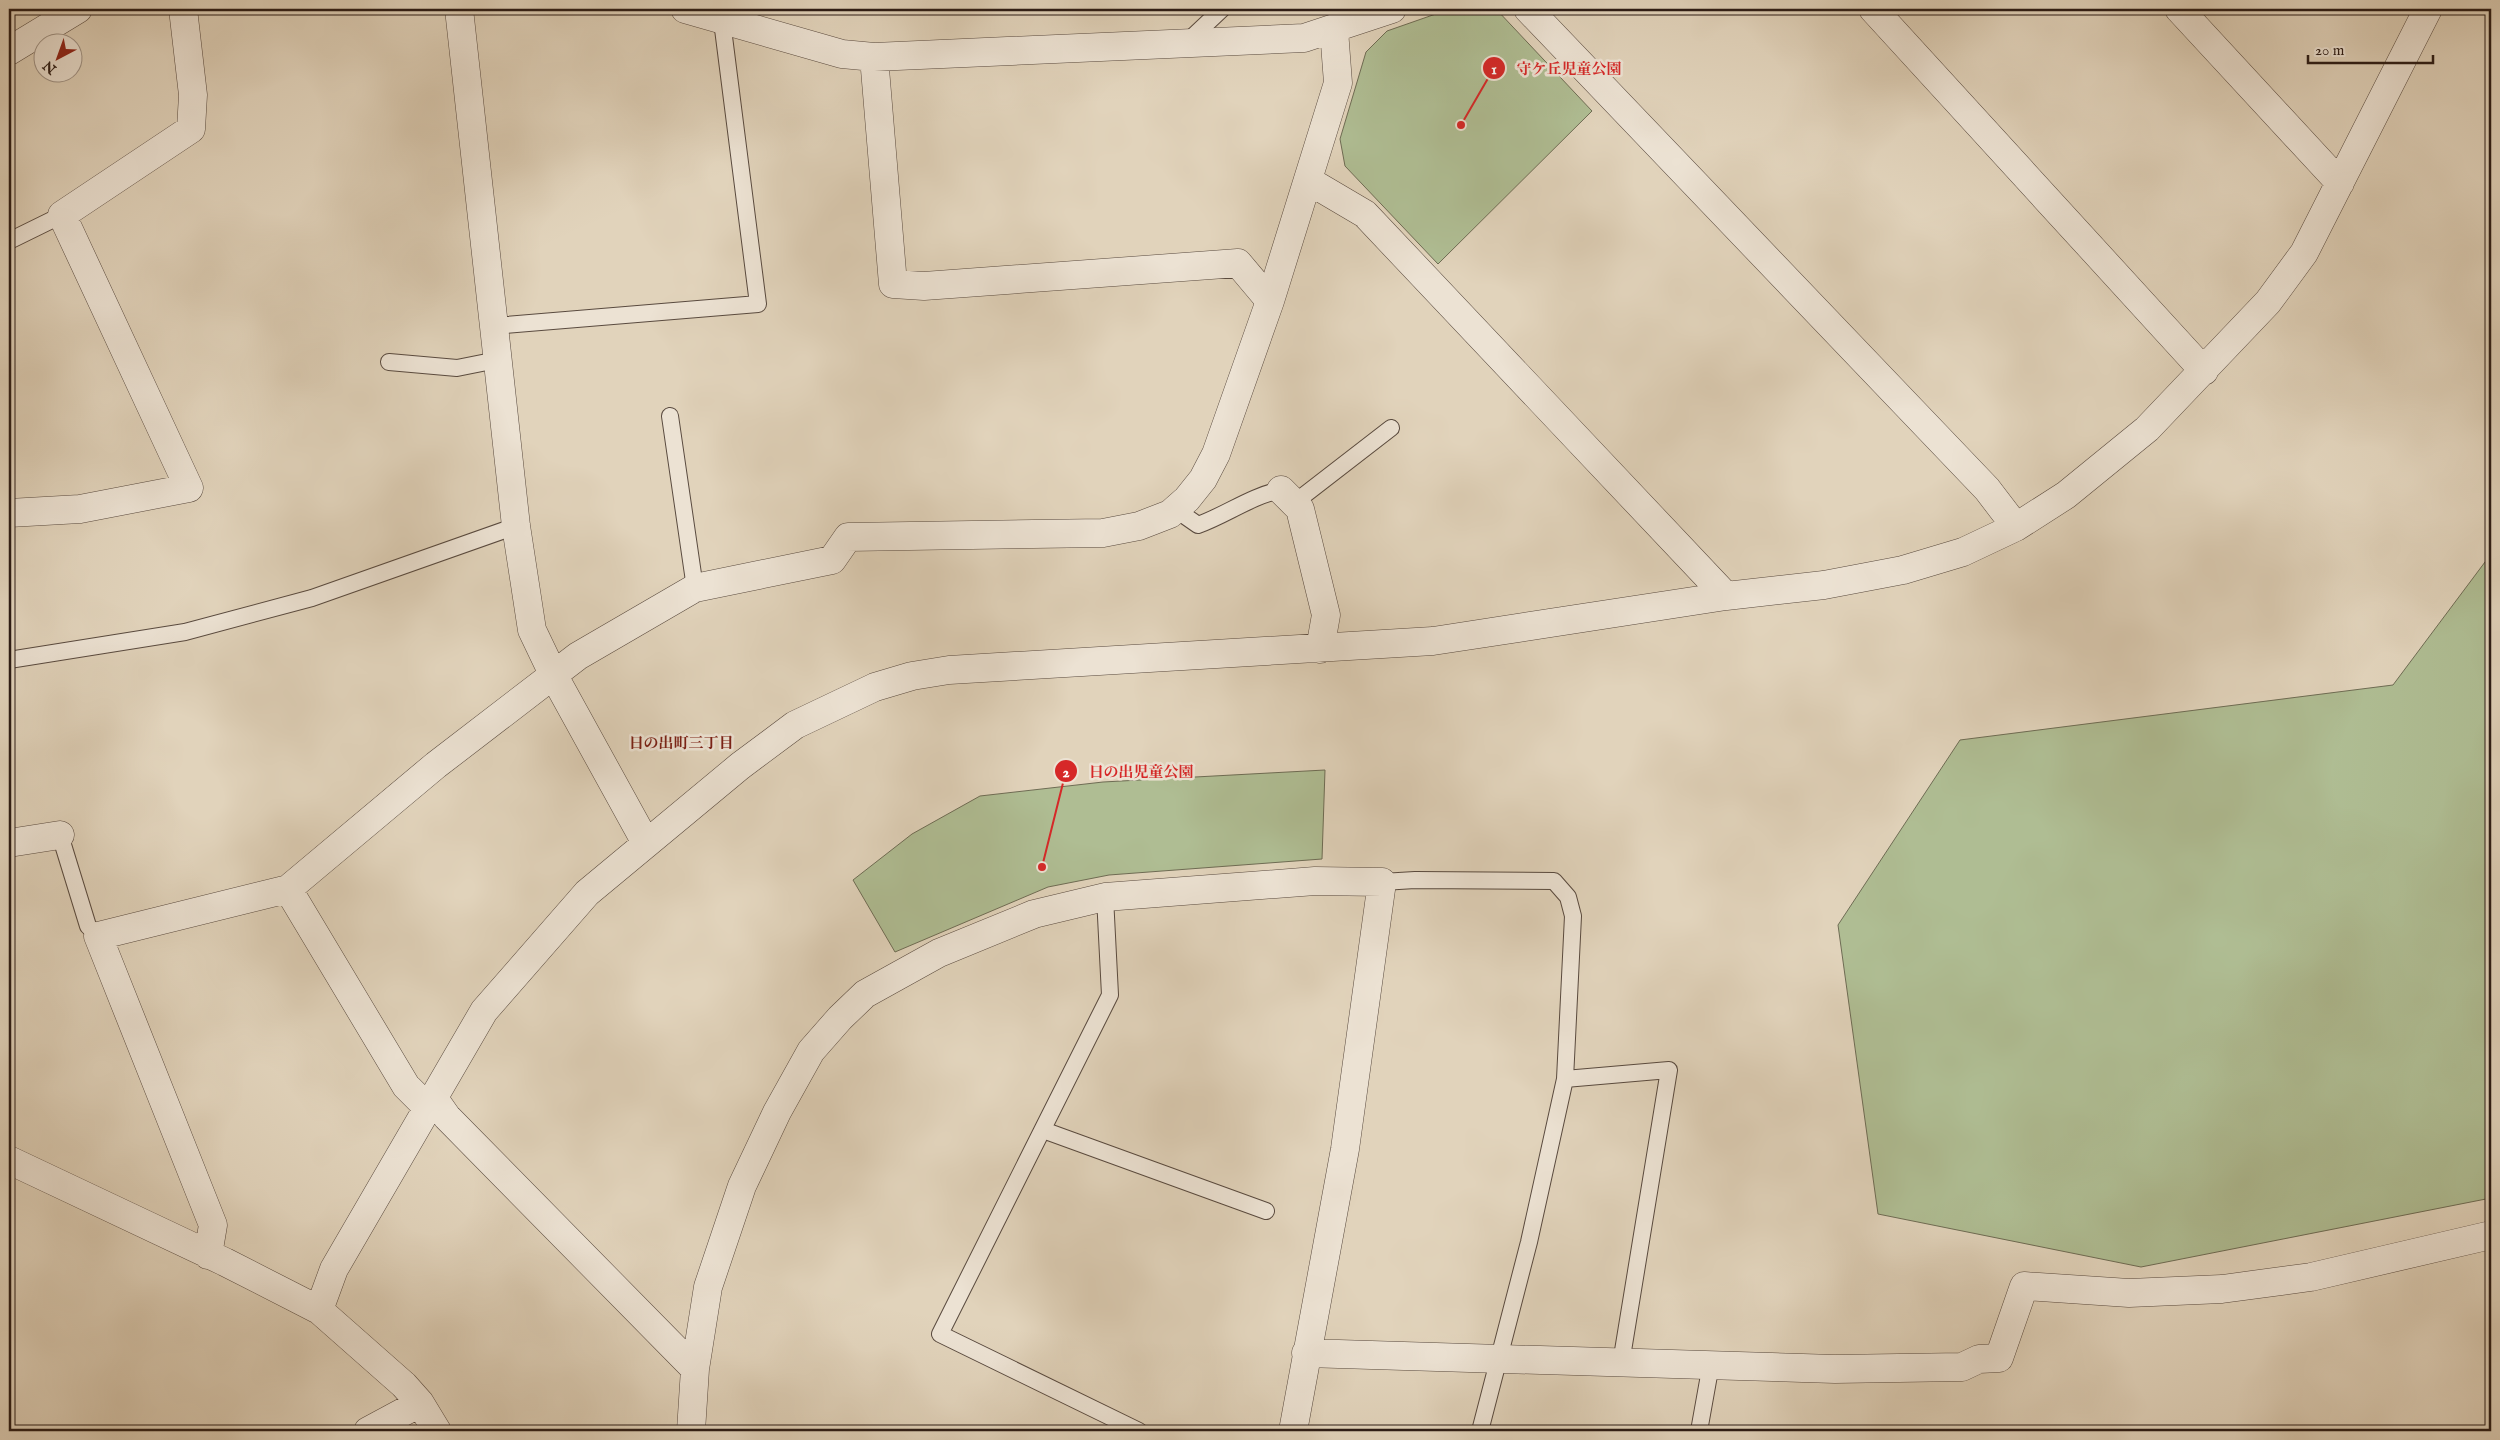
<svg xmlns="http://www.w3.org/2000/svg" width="2500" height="1440" font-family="'IM FELL English','Noto Serif JP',serif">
<rect width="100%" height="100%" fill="#e1d3bb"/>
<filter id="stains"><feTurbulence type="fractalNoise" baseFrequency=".004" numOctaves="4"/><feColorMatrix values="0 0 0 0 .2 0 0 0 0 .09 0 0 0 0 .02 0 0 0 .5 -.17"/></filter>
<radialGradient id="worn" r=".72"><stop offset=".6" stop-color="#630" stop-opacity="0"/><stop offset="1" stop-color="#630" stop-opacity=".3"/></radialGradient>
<path fill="#afbd93" stroke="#6e6c54" d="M1450 9H1496L1592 111 1438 264 1345 166 1340 139 1366 52 1387 31Z
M2491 554V1198L2141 1267 1878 1214 1838 925 1960 740 2393 685Z
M1325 770 1322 859 1109 875 1048 887 895 952 853 880 912 834 980 796 1103 782Z"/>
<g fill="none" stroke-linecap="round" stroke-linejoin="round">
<defs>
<path id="lane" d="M1186 43 1222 9
M9 241 62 215
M494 326 758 304 722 21
M389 362 457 368 497 360
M670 416 695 588
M1294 503 1391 428
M1175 509 1198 525C1226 515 1251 496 1281 490
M9 660 185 632 312 598 516 526
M60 835 88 926 98 936
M1382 882 1415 880 1554 881 1568 897 1573 916 1565 1079 1529 1242 1480 1431
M1105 897 1110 995 940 1334 1139 1431
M1565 1079 1669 1070 1621 1363
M1043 1130 1266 1211
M1699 1431 1711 1364"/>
<path id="street" d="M459 9 516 526 532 630 554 676 646 843
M685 9 842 54 874 57 1304 38 1392 9
M1528 9 1987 489 2016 527
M1873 9 2204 371
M2179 9 2340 183
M9 51 78 9
M874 57 893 284 924 286 1238 263 1270 301
M1309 181 1365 214 1726 596
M1281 490 1300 509 1326 615 1320 649
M9 513 80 509 189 488 62 215 191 129 193 95 183 9
M9 843 60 835
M288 889 406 1086 427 1107
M433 1097 447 1117 695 1369
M9 1160 225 1262 319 1310 404 1385 420 1403 437 1431
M208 1255 213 1225 98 936 288 889 436 765 578 656 695 588 832 560 848 537 1103 533 1139 526 1170 514 1187 499 1203 479 1216 454 1270 301 1338 83 1334 30
M319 1310 334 1269 484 1011 587 893 740 766 795 725 875 687 912 676 949 670 1433 641 1726 596 1824 585 1903 570 1963 552 2016 527 2066 495 2147 429 2268 302 2304 253 2428 9
M1306 1353 1835 1369 1962 1367 1979 1359 1999 1358 2024 1286 2129 1293 2222 1289 2311 1277 2491 1235
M368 1431 420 1403
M691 1431 695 1369 708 1287 742 1186 777 1112 811 1051 840 1018 865 994 939 953 1034 914 1105 897 1315 881 1382 882 1345 1149 1293 1431"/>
</defs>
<use href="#lane" stroke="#594a3f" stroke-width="18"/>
<use href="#street" stroke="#594a3f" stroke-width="29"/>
<use href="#lane" stroke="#ece2d3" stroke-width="16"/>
<use href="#street" stroke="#ece2d3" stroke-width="28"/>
</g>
<g text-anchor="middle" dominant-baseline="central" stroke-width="5" stroke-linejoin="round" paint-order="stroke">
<g font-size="15" font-weight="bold" fill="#7a1f14" stroke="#ece2d3">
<text x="681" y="743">日の出町三丁目</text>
</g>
</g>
<path fill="none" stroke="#d62828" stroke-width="2" d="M1461 125L1494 68M1042 867L1066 771"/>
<g fill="#d62828" stroke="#ece2d3" stroke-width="2">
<circle cx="1461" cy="125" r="5"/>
<circle cx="1042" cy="867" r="5"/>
<circle cx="1494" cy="68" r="12"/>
<circle cx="1066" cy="771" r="12"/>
</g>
<g font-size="15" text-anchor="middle" font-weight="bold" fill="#fff">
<text x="1494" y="74">1</text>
<text x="1066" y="777">2</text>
</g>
<g font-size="15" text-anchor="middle" font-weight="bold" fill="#d62828" stroke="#ece2d3" stroke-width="5" stroke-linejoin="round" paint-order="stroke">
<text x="1569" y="74">守ケ丘児童公園</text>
<text x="1141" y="777">日の出児童公園</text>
</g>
<rect width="2500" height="1440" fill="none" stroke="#e1d3bb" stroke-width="30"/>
<rect x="10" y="10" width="2480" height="1420" fill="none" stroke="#2c1c16" stroke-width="2.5"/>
<rect x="15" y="15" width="2470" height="1410" fill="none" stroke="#2c1c16"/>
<g transform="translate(58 58) rotate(221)"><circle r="24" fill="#ece2d3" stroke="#9f9387"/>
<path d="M0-4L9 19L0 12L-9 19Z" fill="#8f2418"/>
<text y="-8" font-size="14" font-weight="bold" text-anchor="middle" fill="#2c1c16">N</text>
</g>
<path d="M2308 55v8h125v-8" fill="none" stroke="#2c1c16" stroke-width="2.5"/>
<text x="2315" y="55" font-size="15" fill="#2c1c16" stroke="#ece2d3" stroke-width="4" paint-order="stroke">20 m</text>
<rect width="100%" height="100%" filter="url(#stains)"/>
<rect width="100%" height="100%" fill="url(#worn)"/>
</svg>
